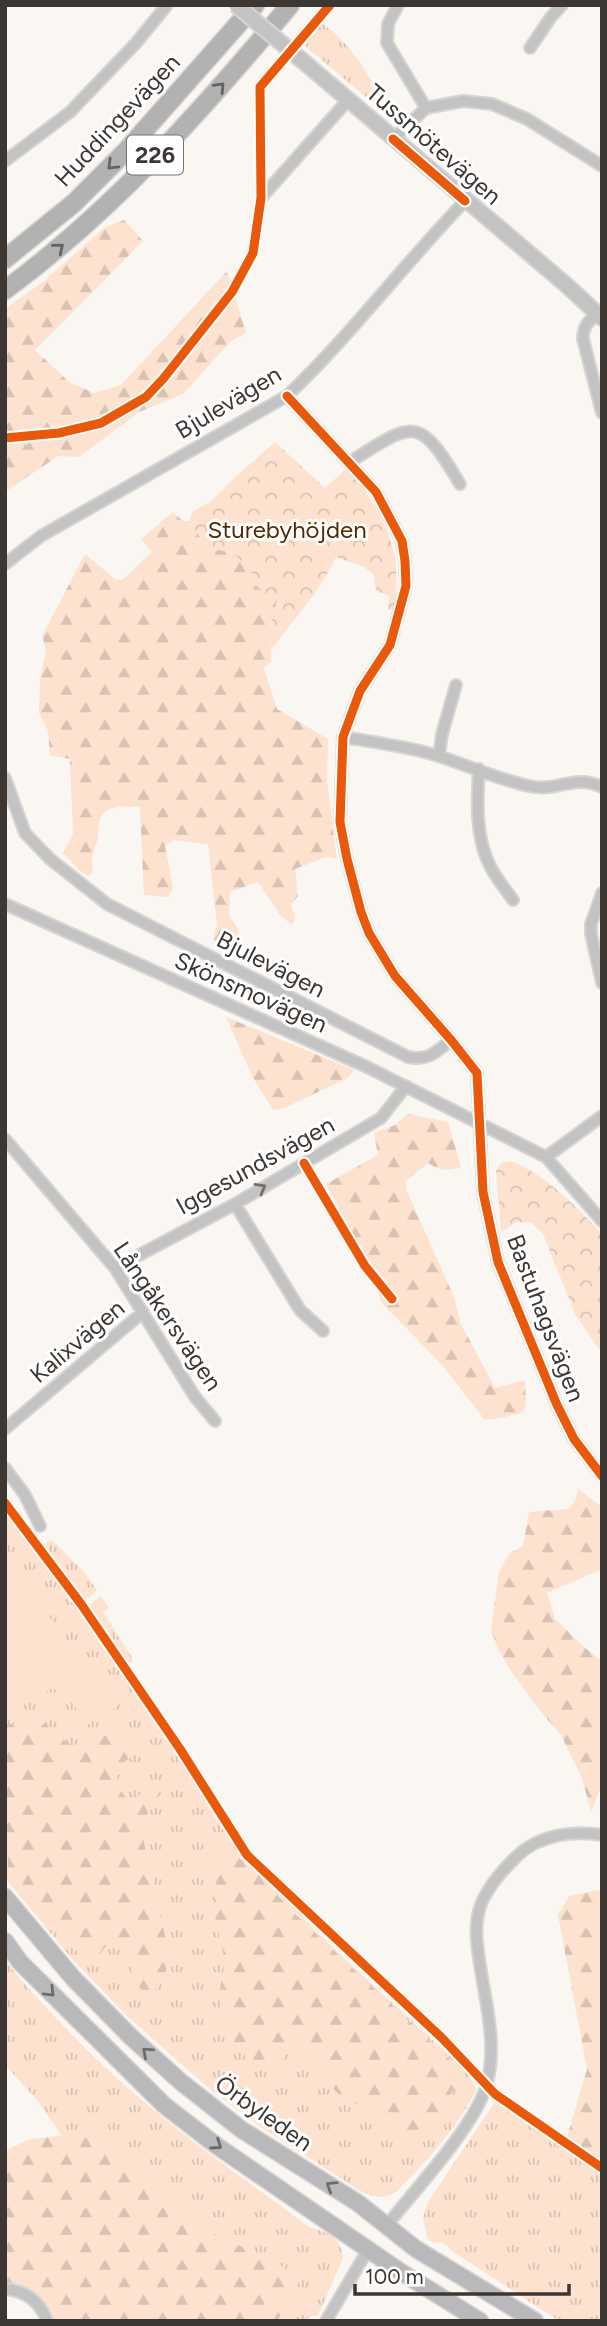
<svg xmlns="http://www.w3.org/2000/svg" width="607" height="2326" font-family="Figtree,sans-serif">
<defs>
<pattern id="grass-tufts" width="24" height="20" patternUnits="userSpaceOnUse" patternTransform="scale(1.75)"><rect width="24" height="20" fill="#fce2cf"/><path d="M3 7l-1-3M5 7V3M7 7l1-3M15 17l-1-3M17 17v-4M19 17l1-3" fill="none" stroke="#d9c2b2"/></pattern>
<pattern id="forest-firs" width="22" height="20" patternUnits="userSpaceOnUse" patternTransform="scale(1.75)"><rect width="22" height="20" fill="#fce2cf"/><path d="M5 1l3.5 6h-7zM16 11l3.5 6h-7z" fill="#d9c2b2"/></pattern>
<pattern id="park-crowns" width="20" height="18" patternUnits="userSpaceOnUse" patternTransform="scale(1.75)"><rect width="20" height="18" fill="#fce2cf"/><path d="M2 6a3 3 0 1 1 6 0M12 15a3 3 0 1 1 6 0" fill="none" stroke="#d9c2b2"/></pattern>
</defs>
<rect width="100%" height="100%" fill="#faf6f2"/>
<path fill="url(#grass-tufts)" d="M321 23C352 42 369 77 387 108L384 112 305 46Z
M13 432 31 442 5 458V433Z
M5 1511 105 1644 184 1761 217 1821 247 1860 327 1942 466 2071 477 2089C457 2128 427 2161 396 2192 381 2200 373 2197 359 2190L262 2128 212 2091 128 2017 73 1960 5 1878Z
M52 1540 84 1572 97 1590 87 1599 47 1555 42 1546Z
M101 1596 109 1608 103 1612 133 1659 129 1665 89 1605Z
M5 1961C45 2008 89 2055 136 2095 191 2143 252 2184 310 2228 330 2232 340 2237 343 2258L318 2316H312L302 2321H277L291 2298 299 2278 281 2266 188 2220 152 2175 105 2148 87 2134 62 2136 37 2100 5 2065Z
M495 2102H500L602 2175V2321H559L455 2253 442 2242 436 2243 428 2240 423 2218 428 2202Z"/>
<path fill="url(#forest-firs)" d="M124 220 143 241 35 350 69 382 94 393 121 385 227 271 246 333 231 341 183 394 139 412 79 457 58 456 5 492V458L31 442 13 432 5 433V309L44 281 104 228Z
M173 512 183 521H189L209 550C246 546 252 582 277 601L269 631 271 661 264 669 277 709 328 739 327 782 337 859 326 857 295 869 298 896 291 904 295 917 292 925 281 916 258 882 230 892 229 915 238 929 240 950H233L213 941 217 923 208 844 174 840 165 846 173 888 168 897 144 895 140 807C125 807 106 803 100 820 98 826 99 832 98 837 95 850 90 857 93 871L89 876 80 871 63 853 73 834 70 759 50 755 48 731 39 713 40 681 46 650 42 636 85 554 115 579 122 580 152 552 141 539Z
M226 1017 354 1070 348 1078 284 1108 273 1110 252 1076Z
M408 1114 448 1122 461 1167C447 1172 439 1170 428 1163L406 1181V1189L454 1297 461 1324 495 1388 525 1380 526 1402 524 1412 501 1418 485 1420 443 1366 381 1302 372 1271 326 1184 378 1155 374 1133 395 1125Z
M578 1489 602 1507V1569L547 1593 555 1619 583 1646 602 1661V1784L591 1812 582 1778 561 1735 536 1706 509 1668 498 1649 491 1630 499 1572 509 1554 523 1546 529 1512 568 1509 575 1501Z
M40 1720 74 1748 125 1728 136 1738 132 1757 117 1766 118 1786 129 1803 157 1781 161 1793 140 1825 170 1958 163 1979 150 1997 135 1984 131 1968 122 1948 109 1942 100 1954 85 1957 72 1947 40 1903 11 1872 5 1848V1725Z
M214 1854H231L247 1863 296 1915 465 2074 417 2141 398 2140 362 2108 336 2092 316 2064 307 2045 292 2039 287 2053 278 2065 258 2063 237 2051 224 2018 219 1994 225 1961 215 1917 218 1901 216 1884 206 1869Z
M598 1890 602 1891V1980L600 1982 602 1985V2164L566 2141 587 2069 558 1915 569 1896Z
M87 2133 105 2148 152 2175 188 2220 281 2266 300 2278 292 2298 277 2321H53C48 2302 24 2287 5 2284V2151L30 2139Z"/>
<path fill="url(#park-crowns)" d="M275 442 325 488 348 467C382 513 406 551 393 610L388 609 390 596 376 591 374 575 364 567 336 557C321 590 293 621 271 650L269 631 277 601 255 585V577C241 559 233 548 209 550L189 521 193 511 211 502 231 481Z
M510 1161C543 1172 578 1208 602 1234V1354L575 1314 543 1234 532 1223 517 1222 501 1232 496 1171 501 1163Z"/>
<path fill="#fce2cf" d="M5 1551 76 1656 96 1671 118 1706 87 1725 65 1691 51 1689 5 1716Z"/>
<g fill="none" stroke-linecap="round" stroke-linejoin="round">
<defs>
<path id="minor" d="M398 5 388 24 387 43 426 108
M530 48 551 17 562 5
M393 139 426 108 463 101 492 104 527 119 602 166
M5 161 70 112 136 43 167 5
M261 198 348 100
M601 311C590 320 583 324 583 339L602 413
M287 396 376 492 402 541 405 561 406 586 390 645 360 691 343 737 340 822 347 859 361 912 369 933 395 976 451 1040 477 1073 483 1192 498 1262 557 1405 574 1439 602 1476
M350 462C414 421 419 415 460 484
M5 564 41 536 287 396C351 335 404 264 465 201
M343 737C372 742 403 746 432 754 465 764 496 779 529 786 558 793 573 773 602 787
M439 756 442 734 456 685
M479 769C477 802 475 838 491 868 497 879 506 890 513 900
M5 778 25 833 50 859 107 904 408 1057C429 1061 436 1052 451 1040
M602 893 591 924V934L602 983
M5 904 367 1067 546 1157 602 1221
M5 1139 115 1268 195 1397 215 1421
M546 1157 602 1116
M235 1204 300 1310 323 1331
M115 1268 235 1204 381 1118 406 1086
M5 1429 143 1312
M5 1468 25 1495 40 1526
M387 2225C415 2190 473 2128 486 2087 498 2047 486 2005 480 1965 477 1945 473 1922 482 1902 490 1884 503 1870 517 1856 539 1835 573 1830 602 1835
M5 2289C26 2291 40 2301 47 2321
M326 2321 369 2248"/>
<path id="tertiary" d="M311 68 564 283 602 318"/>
<path id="secondary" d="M5 1897 73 1978 131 2037 181 2082 242 2130 358 2203 416 2249 535 2321
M5 1941 20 1962 164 2105 217 2146 401 2272 480 2321"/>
<path id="primary" d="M5 259 74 203 127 150 255 5
M5 290C114 210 204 108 290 5"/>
</defs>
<use href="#minor" stroke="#d7d4d1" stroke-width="14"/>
<use href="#tertiary" stroke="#d7d4d1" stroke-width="18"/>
<use href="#secondary" stroke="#d7d4d1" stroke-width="19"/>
<use href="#primary" stroke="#d7d4d1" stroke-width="21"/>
<use href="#minor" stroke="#c3c3c4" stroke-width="10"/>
<use href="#tertiary" stroke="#c3c3c4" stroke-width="14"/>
<use href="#secondary" stroke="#b9b9bb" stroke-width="16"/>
<use href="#primary" stroke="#b2b2b3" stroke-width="18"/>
<defs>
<path id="tertiary-bridge" d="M236 5 311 68"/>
</defs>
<use href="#tertiary-bridge" stroke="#d7d4d1" stroke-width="18" stroke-linecap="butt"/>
<use href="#tertiary-bridge" stroke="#c3c3c4" stroke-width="14"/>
<defs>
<path id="cycleway" d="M393 139 465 201
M287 396 376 492 402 541 405 561 406 586 390 645 360 691 343 737 340 822 347 859 361 912 369 933 395 976 451 1040 477 1073 483 1192 498 1262 557 1405 574 1439 602 1476
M5 438 59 433 101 423 146 397 163 379 232 292 253 253 261 198 260 87 330 5
M304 1163 365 1266 392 1299
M5 1503 81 1604 180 1749 247 1855 442 2038 495 2094 602 2168"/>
</defs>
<use href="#cycleway" stroke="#fff" stroke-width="13"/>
<use href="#cycleway" stroke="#e8590c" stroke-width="9"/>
</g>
<defs><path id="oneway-chevron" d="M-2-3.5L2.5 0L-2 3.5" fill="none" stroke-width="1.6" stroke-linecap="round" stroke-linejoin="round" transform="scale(1.75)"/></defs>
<g stroke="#666260">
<use href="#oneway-chevron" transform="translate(220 87) rotate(-47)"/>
<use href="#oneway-chevron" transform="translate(112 165) rotate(135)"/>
<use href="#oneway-chevron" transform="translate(59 248) rotate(-39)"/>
</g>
<use stroke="#736f6e" href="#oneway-chevron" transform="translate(261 1188) rotate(-30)"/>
<g stroke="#6f6b6a">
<use href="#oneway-chevron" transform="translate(50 1992) rotate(45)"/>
<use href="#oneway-chevron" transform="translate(147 2052) rotate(-138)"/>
<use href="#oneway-chevron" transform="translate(217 2145) rotate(35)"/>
<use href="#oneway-chevron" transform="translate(331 2186) rotate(-148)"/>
</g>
<g text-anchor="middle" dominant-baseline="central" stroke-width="6" stroke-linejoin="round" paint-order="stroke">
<rect fill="#fff" stroke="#777371" stroke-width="2" x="127" y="135.5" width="56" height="39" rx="5"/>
<g font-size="23" font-weight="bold" fill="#3d3734">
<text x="155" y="155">226</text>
</g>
<g font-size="24" fill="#3d3734" stroke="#fff">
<text transform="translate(117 120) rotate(-47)">Huddingevägen</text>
<text transform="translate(434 144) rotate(41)">Tussmötevägen</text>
<text transform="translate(228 402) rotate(-31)">Bjulevägen</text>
<text transform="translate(271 964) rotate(27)">Bjulevägen</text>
<text transform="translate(251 992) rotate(24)">Skönsmovägen</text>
<text transform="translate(255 1165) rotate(-29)">Iggesundsvägen</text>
<text transform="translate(168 1316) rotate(56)">Långåkersvägen</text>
<text transform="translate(546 1318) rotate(69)">Bastuhagsvägen</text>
<text transform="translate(77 1341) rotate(-40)">Kalixvägen</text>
<text transform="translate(264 2113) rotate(35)">Örbyleden</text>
</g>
<g font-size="24" fill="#552a02" stroke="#fff">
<text x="287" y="529">Sturebyhöjden</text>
</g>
</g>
<rect width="607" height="2326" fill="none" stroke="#3d3734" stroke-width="14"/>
<path d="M355 2284v10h214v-10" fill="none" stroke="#3d3734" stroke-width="3.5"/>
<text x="365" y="2284" font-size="21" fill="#3d3734" stroke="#ffffff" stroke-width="5" paint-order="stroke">100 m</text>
</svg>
